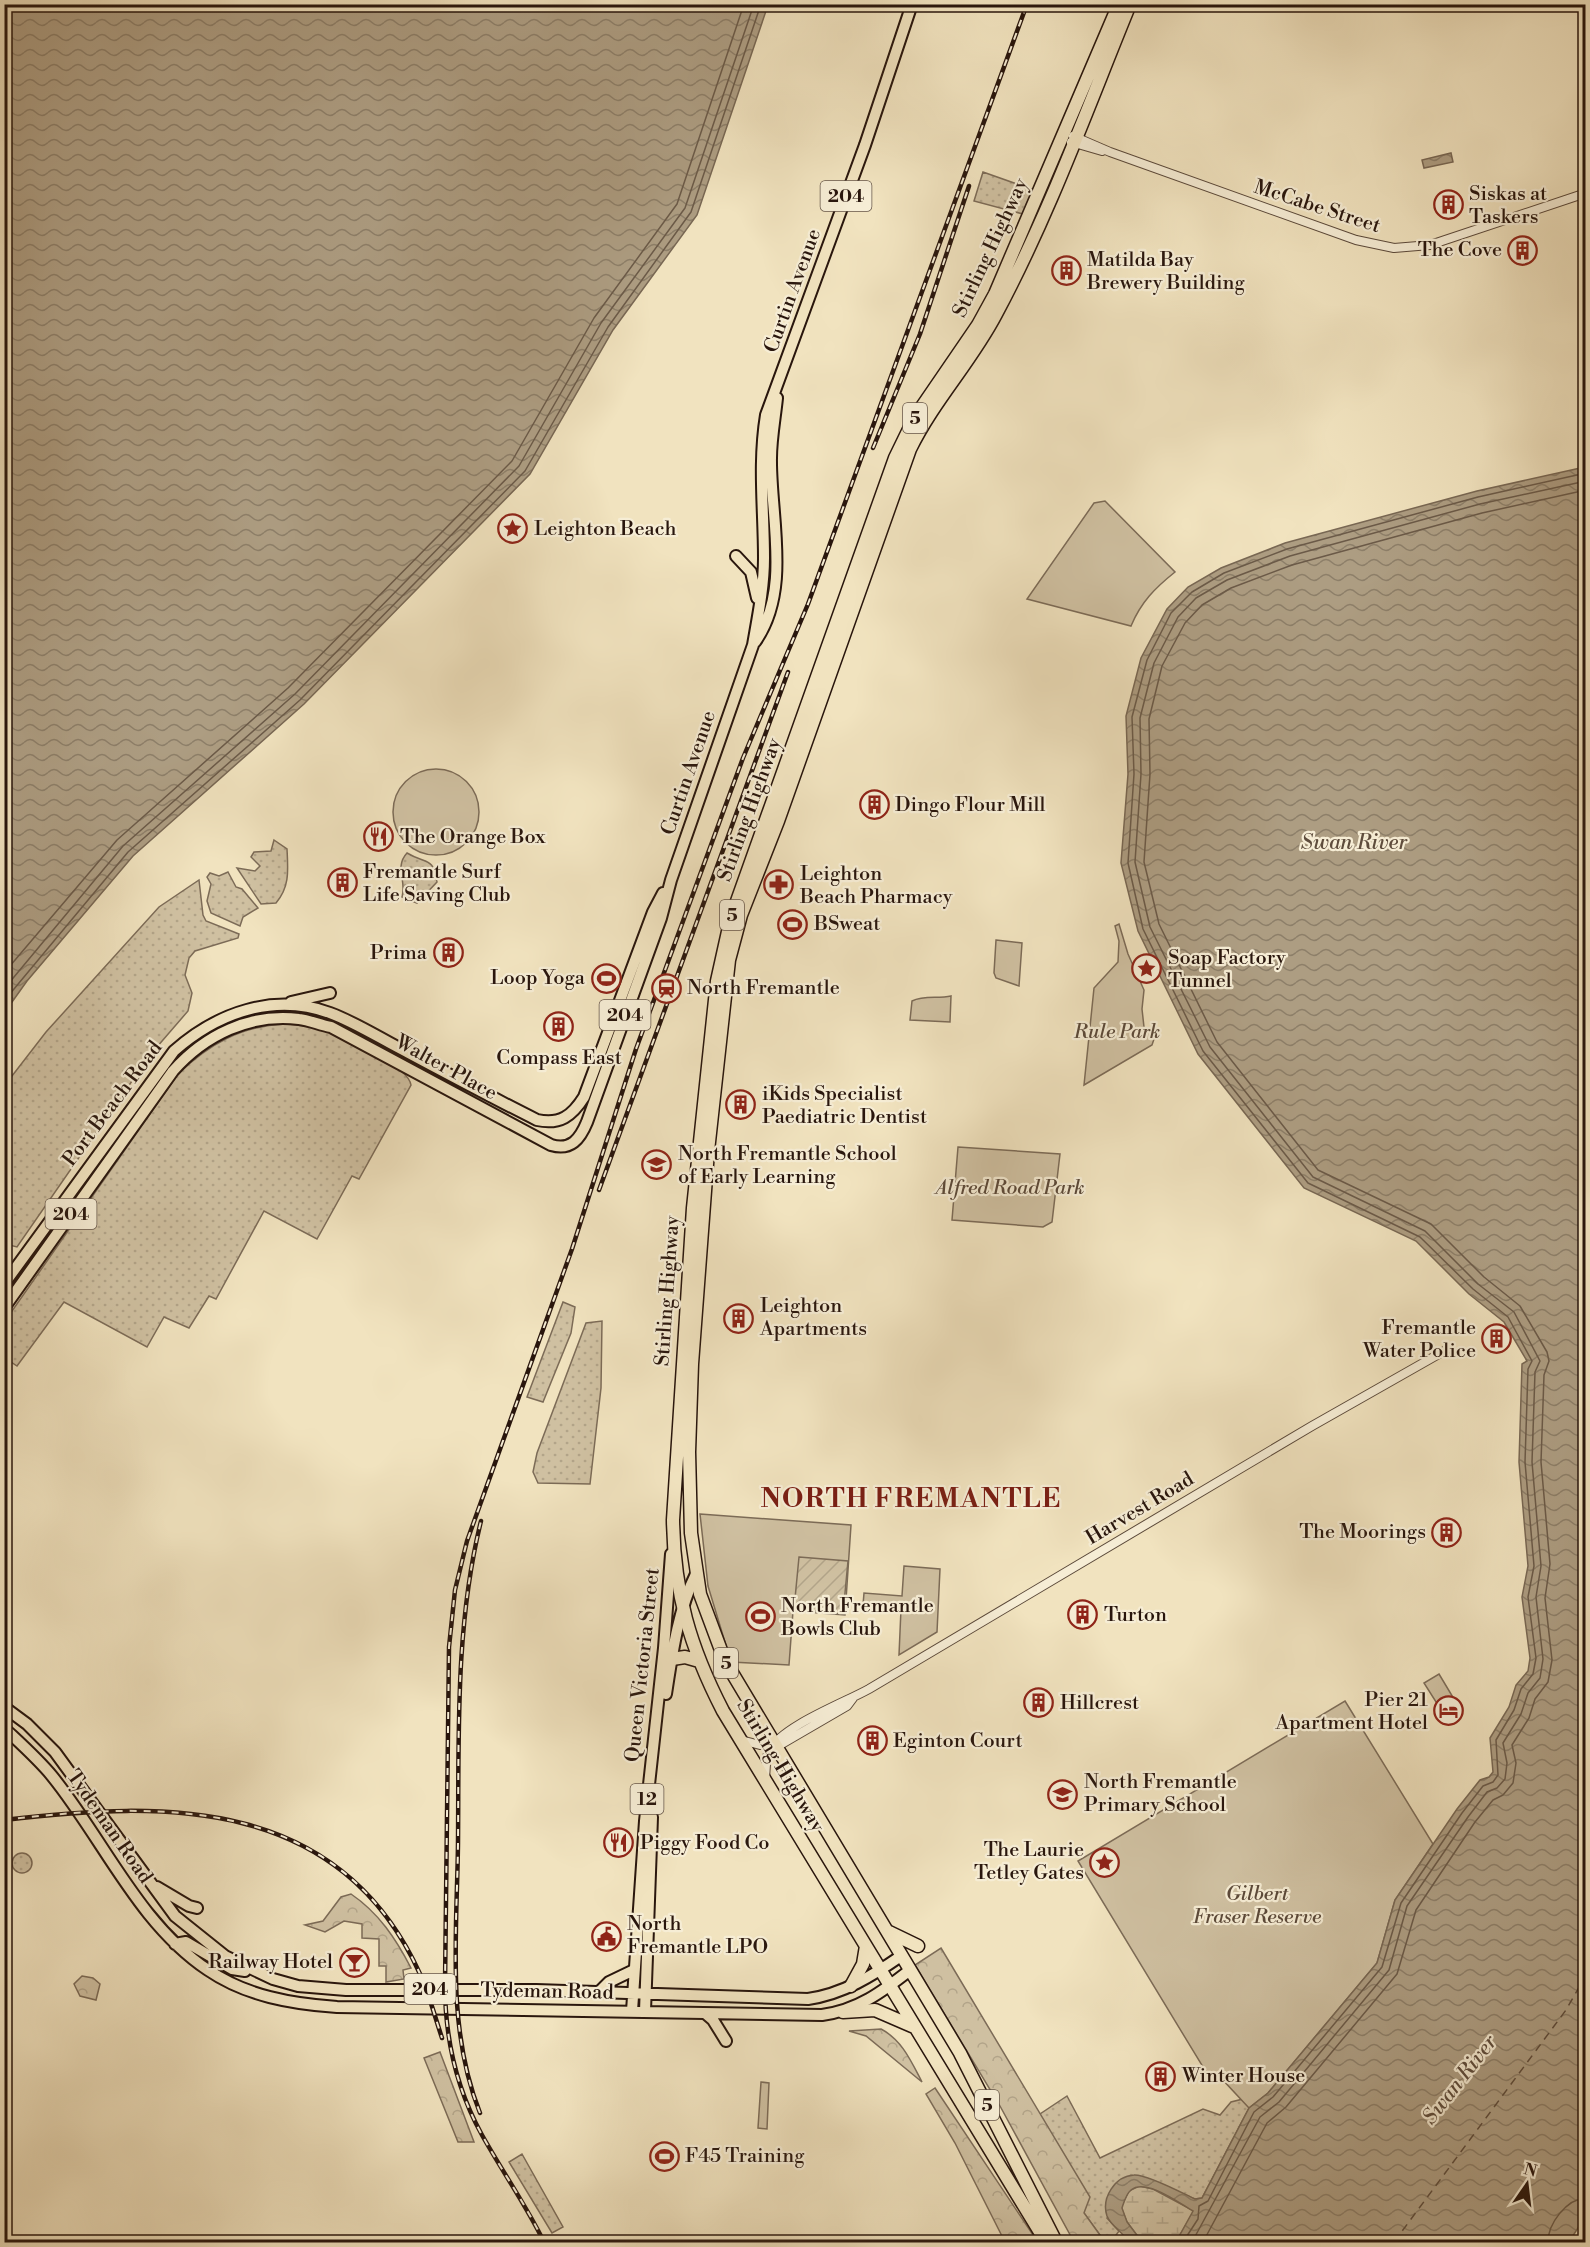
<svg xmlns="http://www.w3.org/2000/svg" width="1590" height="2247" font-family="'Libre Bodoni',serif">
<defs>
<pattern id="grass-dots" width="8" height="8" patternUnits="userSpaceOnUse" patternTransform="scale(1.5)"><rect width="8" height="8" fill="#cfc0a1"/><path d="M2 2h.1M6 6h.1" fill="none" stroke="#b2a489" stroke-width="1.8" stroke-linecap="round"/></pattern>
<pattern id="forest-crowns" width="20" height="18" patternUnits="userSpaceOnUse" patternTransform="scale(1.5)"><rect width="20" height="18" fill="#cfc0a1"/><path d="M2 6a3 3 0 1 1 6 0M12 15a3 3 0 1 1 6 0" fill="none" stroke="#b2a489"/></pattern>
<pattern id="wetland-marsh" width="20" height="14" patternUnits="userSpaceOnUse" patternTransform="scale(1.5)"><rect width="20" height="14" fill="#cfc0a1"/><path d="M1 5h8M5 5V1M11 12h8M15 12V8" fill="none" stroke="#b2a489"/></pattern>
<pattern id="garden-furrows" width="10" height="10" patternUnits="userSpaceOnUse" patternTransform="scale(1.5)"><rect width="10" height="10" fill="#cfc0a1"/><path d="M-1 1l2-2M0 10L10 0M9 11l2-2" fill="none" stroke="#b2a489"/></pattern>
<pattern id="water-waves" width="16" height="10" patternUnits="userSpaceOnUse" patternTransform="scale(1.5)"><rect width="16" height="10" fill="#ad9d82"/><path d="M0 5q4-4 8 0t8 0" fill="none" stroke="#8d7f69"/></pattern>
</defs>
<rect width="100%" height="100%" fill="#f1e3bf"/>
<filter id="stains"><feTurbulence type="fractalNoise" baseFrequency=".00333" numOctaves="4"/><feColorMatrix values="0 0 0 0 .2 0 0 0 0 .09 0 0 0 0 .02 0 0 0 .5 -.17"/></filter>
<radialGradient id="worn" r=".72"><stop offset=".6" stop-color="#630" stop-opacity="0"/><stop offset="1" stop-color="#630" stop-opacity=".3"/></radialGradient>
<path fill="url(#grass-dots)" stroke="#7c6b57" stroke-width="1.5" d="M983 172 1034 190 1023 214 974 201Z
M274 840 287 849C288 870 290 887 276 903L261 904 237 868 255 871 260 866 251 857 254 852 271 851Z
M407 853C427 865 433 856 437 882L417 903 402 897C407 881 394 867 407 853Z
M228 872 236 887 242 889 258 908 243 917 240 926 211 913 207 901 211 884 207 877 210 873 219 876Z
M199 880 203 915 206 921 239 934 238 938 195 951 189 958 185 975 192 993 188 1011 150 1055 17 1247 5 1244V1085L46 1032 159 907Z
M285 1024C299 1025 313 1027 326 1031 346 1037 408 1066 411 1085L359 1179 352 1176 317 1239 264 1211 216 1299 209 1296 189 1328 164 1317 147 1347 64 1302 17 1366 8 1360 5 1364V1321L178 1074C209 1044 241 1026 285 1024Z
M563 1302 575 1307 571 1333 543 1402 527 1397Z
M602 1321 601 1388 590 1484 538 1483 533 1472 537 1453 586 1323Z
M12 1863a10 10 0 1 1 20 0a10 10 0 1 1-20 0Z
M1067 2096 1100 2158 1203 2109 1220 2115 1231 2102 1247 2098 1249 2108 1202 2198 1195 2199 1150 2180 1107 2218 1119 2231 1111 2242H1105L1084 2213 1040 2114Z
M522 2154 563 2227 552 2233 509 2162Z"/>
<path fill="url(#forest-crowns)" stroke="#7c6b57" stroke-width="1.5" d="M351 1894C379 1913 396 1939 411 1968L403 1970 404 1979 386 1982V1966H379V1939L362 1938V1924L344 1921 325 1932 305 1925 323 1921 341 1897Z
M941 1948 1090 2197 1084 2213 1105 2242H1074L1000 2106 915 1965Z
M82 1976 93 1978 100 1984 96 2000 80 1996 74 1984Z
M881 2029C902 2040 911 2061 922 2082L866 2036 849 2031Z
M440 2052 474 2142H458L424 2058Z
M935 2088 1037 2241 1038 2242H1005L955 2143 926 2094Z"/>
<path fill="url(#wetland-marsh)" stroke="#7c6b57" stroke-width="1.5" d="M1139 2186 1153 2189 1194 2211 1176 2242H1142L1127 2222 1121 2207 1129 2191Z"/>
<path fill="#cfc0a1" stroke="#7c6b57" stroke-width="1.5" d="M1105 501 1175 572C1155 588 1141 602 1131 626L1027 599 1094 503Z
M393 812a43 43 0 1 1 86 0a43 43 0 1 1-86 0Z
M1119 924 1128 954 1144 990 1142 1009 1144 1027 1155 1036 1152 1045 1084 1085 1094 988 1118 962 1119 941 1115 926Z
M996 940 1022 943 1019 986 996 978 994 973Z
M951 996 950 1022 910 1020 912 1001C924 995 938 999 951 996Z
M958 1147 1060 1154 1052 1222 1043 1227 952 1220Z
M700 1514 851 1525 845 1615 793 1611 789 1665 731 1662 708 1586Z
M904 1566 940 1569 937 1632 899 1655 901 1609 863 1605 864 1593 902 1596Z
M1439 1674 1457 1704 1443 1713 1424 1683Z
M1345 1701 1433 1844 1395 1900 1377 1963 1268 2093 1249 2108 1220 2077 1206 2072 1078 1861Z
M761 2082 769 2083 767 2129 758 2128Z"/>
<path fill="url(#garden-furrows)" stroke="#7c6b57" stroke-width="1.5" d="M799 1557 848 1561 843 1614 794 1609Z"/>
<path fill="url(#water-waves)" stroke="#786753" stroke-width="1.5" d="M5 4 768 5 697 215 613 330 530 474 304 704 133 856 27 981 5 1012Z
M1451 153 1453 162 1424 168 1422 160Z
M1585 467V2217L1569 2242H1176L1193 2211C1179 2203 1146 2178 1131 2190 1126 2194 1124 2202 1122 2208L1127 2222 1142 2242H1122L1125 2237C1120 2231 1110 2224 1107 2216 1101 2198 1115 2176 1134 2175 1147 2174 1182 2193 1195 2199L1202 2198 1249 2108 1268 2093 1377 1963 1395 1900 1457 1809 1480 1780 1489 1777 1493 1772 1490 1738 1509 1707 1516 1685 1528 1671 1530 1658 1522 1597 1528 1566 1519 1462 1522 1364 1527 1361 1504 1322 1469 1294 1416 1241 1304 1188 1198 1054 1138 931 1121 863 1128 774 1126 716 1141 658 1167 609 1188 587 1221 568 1285 543 1477 491Z"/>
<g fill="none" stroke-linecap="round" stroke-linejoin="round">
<path stroke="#6b5a48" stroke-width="1.5" d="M4 973 117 840 288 688 512 461 594 318 677 204 744 4
M4 989 123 846 295 694 519 466 601 323 685 208 754 4
M4 1001 128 852 300 700 525 471 608 327 691 212 761 4
M1183 2242 1198 2219 1199 2206 1208 2201 1254 2112 1273 2097 1382 1967 1401 1903 1462 1813 1483 1786 1493 1782 1498 1775 1496 1740 1514 1710 1521 1689 1533 1674 1536 1658 1528 1597 1534 1566 1525 1462 1528 1369 1532 1361 1508 1317 1473 1289 1420 1237 1308 1183 1203 1051 1143 929 1128 863 1134 774 1132 717 1147 660 1171 613 1192 592 1224 573 1287 549 1478 497 1586 473
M1192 2242 1260 2117 1279 2102 1389 1970 1407 1906 1468 1817 1487 1792 1497 1788 1505 1779 1507 1763 1503 1743 1521 1714 1528 1693 1540 1678 1543 1659 1536 1597 1541 1566 1532 1462 1535 1372 1540 1361 1514 1312 1478 1284 1425 1231 1313 1177 1210 1047 1150 927 1135 862 1141 774 1140 718 1154 663 1178 617 1196 598 1227 580 1290 556 1480 504 1586 481
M1203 2242 1267 2123 1286 2107 1397 1974 1416 1910 1475 1822 1493 1800 1503 1795 1513 1783 1516 1763 1512 1745 1529 1718 1535 1699 1548 1682 1552 1660 1545 1598 1550 1564 1541 1462 1544 1375 1549 1361 1547 1352 1520 1306 1484 1277 1431 1224 1318 1170 1217 1042 1159 924 1144 862 1150 774 1149 719 1162 666 1185 623 1202 605 1231 588 1292 565 1482 513 1586 490
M1548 2242C1548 2224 1566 2199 1586 2198"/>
<path stroke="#5e4c3c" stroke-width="1.5" stroke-dasharray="8 6" stroke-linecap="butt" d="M1394 2242 1566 2010 1586 1975"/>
<defs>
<path id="minor" d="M1073 136 1110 152 1356 240 1394 248 1430 245 1586 193
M1071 142 1102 151
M741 1740 760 1745H780L847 1706 853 1698
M765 1779C766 1770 765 1759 769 1751 782 1726 844 1703 869 1689L1312 1426 1446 1350"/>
<path id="major" d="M736 556 751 572 757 598
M755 642C792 590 770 516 771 458 771 438 775 418 777 398
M291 1002 330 993
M4 1284 174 1051C217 1013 274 992 330 1013 357 1023 381 1039 407 1052 450 1075 493 1098 537 1120 560 1125 572 1116 584 1097L653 912 663 893
M4 1308 173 1071C205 1035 250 1013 299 1019 309 1020 320 1025 331 1027L551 1145C571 1151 580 1139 587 1122L661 918 671 880 753 645C758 616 764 587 764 558 764 509 758 464 766 415L865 145 912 4
M666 1694C672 1655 678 1610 696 1574
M4 1707 27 1724 55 1752 175 1916 225 1956 273 1979 298 1986 346 1990H536L808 1999C843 1994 872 1976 901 1956
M4 1728C21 1744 38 1759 52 1776 104 1840 138 1923 208 1970 246 1996 292 2004 337 2007L822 2015C858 2010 882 1992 910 1970
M157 1887 189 1906 197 1908
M175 1944 186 1942 232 1969 245 1971
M599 1992 609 1982 634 1970
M632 2011 645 1821 664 1648 671 1554
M645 2011 652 1817
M706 2014 713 2020 726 2041"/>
<path id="highway" d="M672 1659 685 1657 699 1661
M889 1932 918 1946
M851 1986 863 1964 866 1946
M843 2012 875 2010 912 2026
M1046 2242 723 1711C690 1647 674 1593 673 1520L693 1208 717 981 731 918 895 458 915 417 978 325 995 294 1119 4
M1056 2242 960 2053 725 1661 700 1594 691 1533 689 1452 692 1364 708 1151 729 960 741 915 778 821 910 449C934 400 971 362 996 314 1049 215 1087 109 1130 4"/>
</defs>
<use href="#minor" stroke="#5b493a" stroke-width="10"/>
<use href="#major" stroke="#29160d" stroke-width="14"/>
<use href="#highway" stroke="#29160d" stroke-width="15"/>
<use href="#minor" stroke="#f6edd5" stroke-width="8"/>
<use href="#major" stroke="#f1e3bf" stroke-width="10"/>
<use href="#highway" stroke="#f1e3bf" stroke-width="12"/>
<defs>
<path id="rail" d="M873 448 920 334 969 186
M599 1190 788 672
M4 1820C168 1800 340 1798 420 1974 429 1994 435 2017 442 2038
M480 2113C446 2028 457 1933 458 1843 459 1735 455 1626 481 1521
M544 2242C526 2205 502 2171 482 2135 456 2088 445 2038 445 1985L449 1647 455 1590 467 1541 572 1249 636 1049 743 758 808 604 1027 4"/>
</defs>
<use href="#rail" stroke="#29160d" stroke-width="4.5"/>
<use href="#rail" stroke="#f6edd5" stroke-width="2" stroke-dasharray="7" stroke-linecap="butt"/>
</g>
<defs>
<symbol id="building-ring" viewBox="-11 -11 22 22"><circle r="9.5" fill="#f6edd5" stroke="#8f2418" stroke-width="1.5"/><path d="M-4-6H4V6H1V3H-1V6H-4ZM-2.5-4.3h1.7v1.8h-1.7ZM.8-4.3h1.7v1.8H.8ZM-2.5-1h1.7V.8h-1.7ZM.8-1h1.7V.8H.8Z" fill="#8f2418"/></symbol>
<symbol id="sight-ring" viewBox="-11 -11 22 22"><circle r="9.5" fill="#f6edd5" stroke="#8f2418" stroke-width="1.5"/><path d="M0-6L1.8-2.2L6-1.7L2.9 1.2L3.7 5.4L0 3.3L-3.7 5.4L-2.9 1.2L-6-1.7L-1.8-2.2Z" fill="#8f2418"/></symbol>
<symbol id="restaurant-ring" viewBox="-11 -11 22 22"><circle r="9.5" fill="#f6edd5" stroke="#8f2418" stroke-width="1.5"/><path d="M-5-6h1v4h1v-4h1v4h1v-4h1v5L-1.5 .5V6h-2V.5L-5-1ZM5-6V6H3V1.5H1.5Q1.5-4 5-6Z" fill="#8f2418"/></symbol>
<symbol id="pharmacy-ring" viewBox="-11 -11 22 22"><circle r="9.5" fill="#f6edd5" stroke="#8f2418" stroke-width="1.5"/><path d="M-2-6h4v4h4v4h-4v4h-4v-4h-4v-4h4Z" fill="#8f2418"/></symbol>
<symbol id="stadium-ring" viewBox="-11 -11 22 22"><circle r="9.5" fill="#f6edd5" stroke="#8f2418" stroke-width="1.5"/><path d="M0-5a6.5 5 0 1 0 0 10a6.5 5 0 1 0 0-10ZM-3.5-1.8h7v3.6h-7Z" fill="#8f2418"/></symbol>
<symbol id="station-ring" viewBox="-11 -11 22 22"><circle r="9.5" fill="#f6edd5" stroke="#8f2418" stroke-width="1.5"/><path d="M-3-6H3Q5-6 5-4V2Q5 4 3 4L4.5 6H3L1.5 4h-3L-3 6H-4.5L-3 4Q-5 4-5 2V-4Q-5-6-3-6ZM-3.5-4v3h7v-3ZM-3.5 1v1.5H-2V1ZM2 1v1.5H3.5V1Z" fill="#8f2418"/></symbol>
<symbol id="school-ring" viewBox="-11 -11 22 22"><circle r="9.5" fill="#f6edd5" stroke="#8f2418" stroke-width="1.5"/><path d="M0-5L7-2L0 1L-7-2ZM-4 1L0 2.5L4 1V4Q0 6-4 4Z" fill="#8f2418"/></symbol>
<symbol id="hotel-ring" viewBox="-11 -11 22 22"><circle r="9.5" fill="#f6edd5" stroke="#8f2418" stroke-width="1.5"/><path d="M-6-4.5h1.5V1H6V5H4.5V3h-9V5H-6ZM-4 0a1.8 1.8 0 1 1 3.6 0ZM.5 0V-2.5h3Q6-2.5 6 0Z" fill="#8f2418"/></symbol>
<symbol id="civic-ring" viewBox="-11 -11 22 22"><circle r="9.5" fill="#f6edd5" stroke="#8f2418" stroke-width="1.5"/><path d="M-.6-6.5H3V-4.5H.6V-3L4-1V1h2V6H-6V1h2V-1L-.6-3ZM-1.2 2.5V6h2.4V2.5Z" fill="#8f2418"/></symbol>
<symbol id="bar-ring" viewBox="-11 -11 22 22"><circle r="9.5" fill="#f6edd5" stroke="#8f2418" stroke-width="1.5"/><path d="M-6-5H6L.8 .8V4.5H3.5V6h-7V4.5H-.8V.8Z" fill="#8f2418"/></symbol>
</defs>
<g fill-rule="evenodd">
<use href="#building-ring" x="1432" y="188" width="33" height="33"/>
<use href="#building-ring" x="1506" y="234" width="33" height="33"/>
<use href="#building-ring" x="1050" y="254" width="33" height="33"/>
<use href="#sight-ring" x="496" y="512" width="33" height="33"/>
<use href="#building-ring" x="858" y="788" width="33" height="33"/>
<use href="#restaurant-ring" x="362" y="820" width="33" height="33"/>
<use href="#building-ring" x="326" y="866" width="33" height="33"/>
<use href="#pharmacy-ring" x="762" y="868" width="33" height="33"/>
<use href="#stadium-ring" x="776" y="908" width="33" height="33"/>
<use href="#building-ring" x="432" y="936" width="33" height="33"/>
<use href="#sight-ring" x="1130" y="952" width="33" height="33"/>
<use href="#stadium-ring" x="590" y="962" width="33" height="33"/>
<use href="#station-ring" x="650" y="972" width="33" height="33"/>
<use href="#building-ring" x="542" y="1010" width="33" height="33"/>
<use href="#building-ring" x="724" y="1088" width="33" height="33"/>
<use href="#school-ring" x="640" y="1148" width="33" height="33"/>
<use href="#building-ring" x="722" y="1302" width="33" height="33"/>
<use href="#building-ring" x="1480" y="1322" width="33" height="33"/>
<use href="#building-ring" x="1430" y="1516" width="33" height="33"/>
<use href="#building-ring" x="1066" y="1598" width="33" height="33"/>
<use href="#stadium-ring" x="744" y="1600" width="33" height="33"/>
<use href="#building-ring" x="1022" y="1686" width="33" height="33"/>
<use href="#hotel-ring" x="1432" y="1694" width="33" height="33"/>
<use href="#building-ring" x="856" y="1724" width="33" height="33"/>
<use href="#school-ring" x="1046" y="1778" width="33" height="33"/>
<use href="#restaurant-ring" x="602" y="1826" width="33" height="33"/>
<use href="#sight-ring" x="1088" y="1846" width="33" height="33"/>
<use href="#civic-ring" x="590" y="1920" width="33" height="33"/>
<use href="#bar-ring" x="338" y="1946" width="33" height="33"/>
<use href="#building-ring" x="1144" y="2060" width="33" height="33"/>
<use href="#stadium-ring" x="648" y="2140" width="33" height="33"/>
</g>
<g text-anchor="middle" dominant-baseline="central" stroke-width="4.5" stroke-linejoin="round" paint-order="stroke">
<g fill="#f6edd5" stroke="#665649" stroke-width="1.5">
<rect x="820.5" y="181" width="51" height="30" rx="4.5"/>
<rect x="903" y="403" width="24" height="30" rx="4.5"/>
<rect x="720" y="900" width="24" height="30" rx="4.5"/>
<rect x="599.5" y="1000" width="51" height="30" rx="4.5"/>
<rect x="45.5" y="1199" width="51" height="30" rx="4.5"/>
<rect x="714" y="1648" width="24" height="30" rx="4.5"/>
<rect x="630.5" y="1784" width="33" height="30" rx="4.5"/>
<rect x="404.5" y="1974" width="51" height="30" rx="4.5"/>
<rect x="975" y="2090" width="24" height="30" rx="4.5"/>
</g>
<g font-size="18" font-weight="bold" fill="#29160d">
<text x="846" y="196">204</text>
<text x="915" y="418">5</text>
<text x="732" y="915">5</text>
<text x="625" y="1015">204</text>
<text x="71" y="1214">204</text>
<text x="726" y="1663">5</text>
<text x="647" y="1799">12</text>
<text x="430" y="1989">204</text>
<text x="987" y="2105">5</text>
</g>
<g font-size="20" fill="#29160d" stroke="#f6edd5" text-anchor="start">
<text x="1469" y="194">Siskas at<tspan x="1469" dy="23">Taskers</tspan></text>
<text x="1502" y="250" text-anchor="end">The Cove</text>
<text x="1087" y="260">Matilda Bay<tspan x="1087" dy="23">Brewery Building</tspan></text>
<text x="534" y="529">Leighton Beach</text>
<text x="895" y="805">Dingo Flour Mill</text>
<text x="400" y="837">The Orange Box</text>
<text x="363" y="872">Fremantle Surf<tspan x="363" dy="23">Life Saving Club</tspan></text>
<text x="800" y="874">Leighton<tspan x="800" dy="23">Beach Pharmacy</tspan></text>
<text x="814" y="924">BSweat</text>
<text x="427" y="953" text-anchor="end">Prima</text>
<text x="1168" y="958">Soap Factory<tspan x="1168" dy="23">Tunnel</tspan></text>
<text x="585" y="978" text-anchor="end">Loop Yoga</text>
<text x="687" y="988">North Fremantle</text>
<text x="559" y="1058" text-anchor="middle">Compass East</text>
<text x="762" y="1094">iKids Specialist<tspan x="762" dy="23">Paediatric Dentist</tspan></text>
<text x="678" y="1154">North Fremantle School<tspan x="678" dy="23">of Early Learning</tspan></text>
<text x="760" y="1306">Leighton<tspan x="760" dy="23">Apartments</tspan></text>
<text x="1476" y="1328" text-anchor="end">Fremantle<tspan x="1476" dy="23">Water Police</tspan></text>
<text x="1426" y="1532" text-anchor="end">The Moorings</text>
<text x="781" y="1606">North Fremantle<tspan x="781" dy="23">Bowls Club</tspan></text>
<text x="1104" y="1615">Turton</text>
<text x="1428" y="1700" text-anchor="end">Pier 21<tspan x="1428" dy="23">Apartment Hotel</tspan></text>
<text x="1060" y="1703">Hillcrest</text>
<text x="893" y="1741">Eginton Court</text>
<text x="1084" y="1782">North Fremantle<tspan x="1084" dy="23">Primary School</tspan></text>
<text x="640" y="1843">Piggy Food Co</text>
<text x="1084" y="1850" text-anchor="end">The Laurie<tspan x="1084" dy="23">Tetley Gates</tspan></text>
<text x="627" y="1924">North<tspan x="627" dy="23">Fremantle LPO</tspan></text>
<text x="333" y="1962" text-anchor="end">Railway Hotel</text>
<text x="1182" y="2076">Winter House</text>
<text x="685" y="2156">F45 Training</text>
</g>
<g font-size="20" fill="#29160d" stroke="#f6edd5">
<text transform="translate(1317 207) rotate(18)">McCabe Street</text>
<text transform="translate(991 248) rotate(-65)">Stirling Highway</text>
<text transform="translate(793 291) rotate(-70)">Curtin Avenue</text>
<text transform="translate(689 773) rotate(-71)">Curtin Avenue</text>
<text transform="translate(750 810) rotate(-70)">Stirling Highway</text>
<text transform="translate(446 1068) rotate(29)">Walter Place</text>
<text transform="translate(113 1104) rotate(-53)">Port Beach Road</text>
<text transform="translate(668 1291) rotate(-86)">Stirling Highway</text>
<text transform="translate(1140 1509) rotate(-31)">Harvest Road</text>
<text transform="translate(643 1665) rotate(-84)">Queen Victoria Street</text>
<text transform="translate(780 1766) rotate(59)">Stirling Highway</text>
<text transform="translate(109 1827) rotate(55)">Tydeman Road</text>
<text transform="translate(547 1992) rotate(1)">Tydeman Road</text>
</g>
<g font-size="20" font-style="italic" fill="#5b4939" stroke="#f6edd5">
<text x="1117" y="1032">Rule Park</text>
<text x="1010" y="1188">Alfred Road Park</text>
<text x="1257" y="1894">Gilbert<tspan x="1257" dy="23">Fraser Reserve</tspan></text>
</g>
<g font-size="21" font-style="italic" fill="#5e4c3c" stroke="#f6edd5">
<text x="1354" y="843">Swan River</text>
<text transform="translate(1460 2080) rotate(-52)">Swan River</text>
</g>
<g font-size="26" font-weight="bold" letter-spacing="1.5" fill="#7a1f14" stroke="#f6edd5">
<text x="911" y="1499">NORTH FREMANTLE</text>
</g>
</g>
<rect width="1590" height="2247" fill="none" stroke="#f1e3bf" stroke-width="24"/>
<rect x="6" y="6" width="1578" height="2235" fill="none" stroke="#29160d" stroke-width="3"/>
<rect x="12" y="12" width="1566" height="2223" fill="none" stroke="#29160d" stroke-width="1.5"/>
<g transform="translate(1527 2184) rotate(14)" stroke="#f6edd5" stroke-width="4.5" paint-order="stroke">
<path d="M0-4.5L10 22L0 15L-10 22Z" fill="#29160d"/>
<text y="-9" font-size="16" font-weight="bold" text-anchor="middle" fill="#29160d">N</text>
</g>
<rect width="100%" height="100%" filter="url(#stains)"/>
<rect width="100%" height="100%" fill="url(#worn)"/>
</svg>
